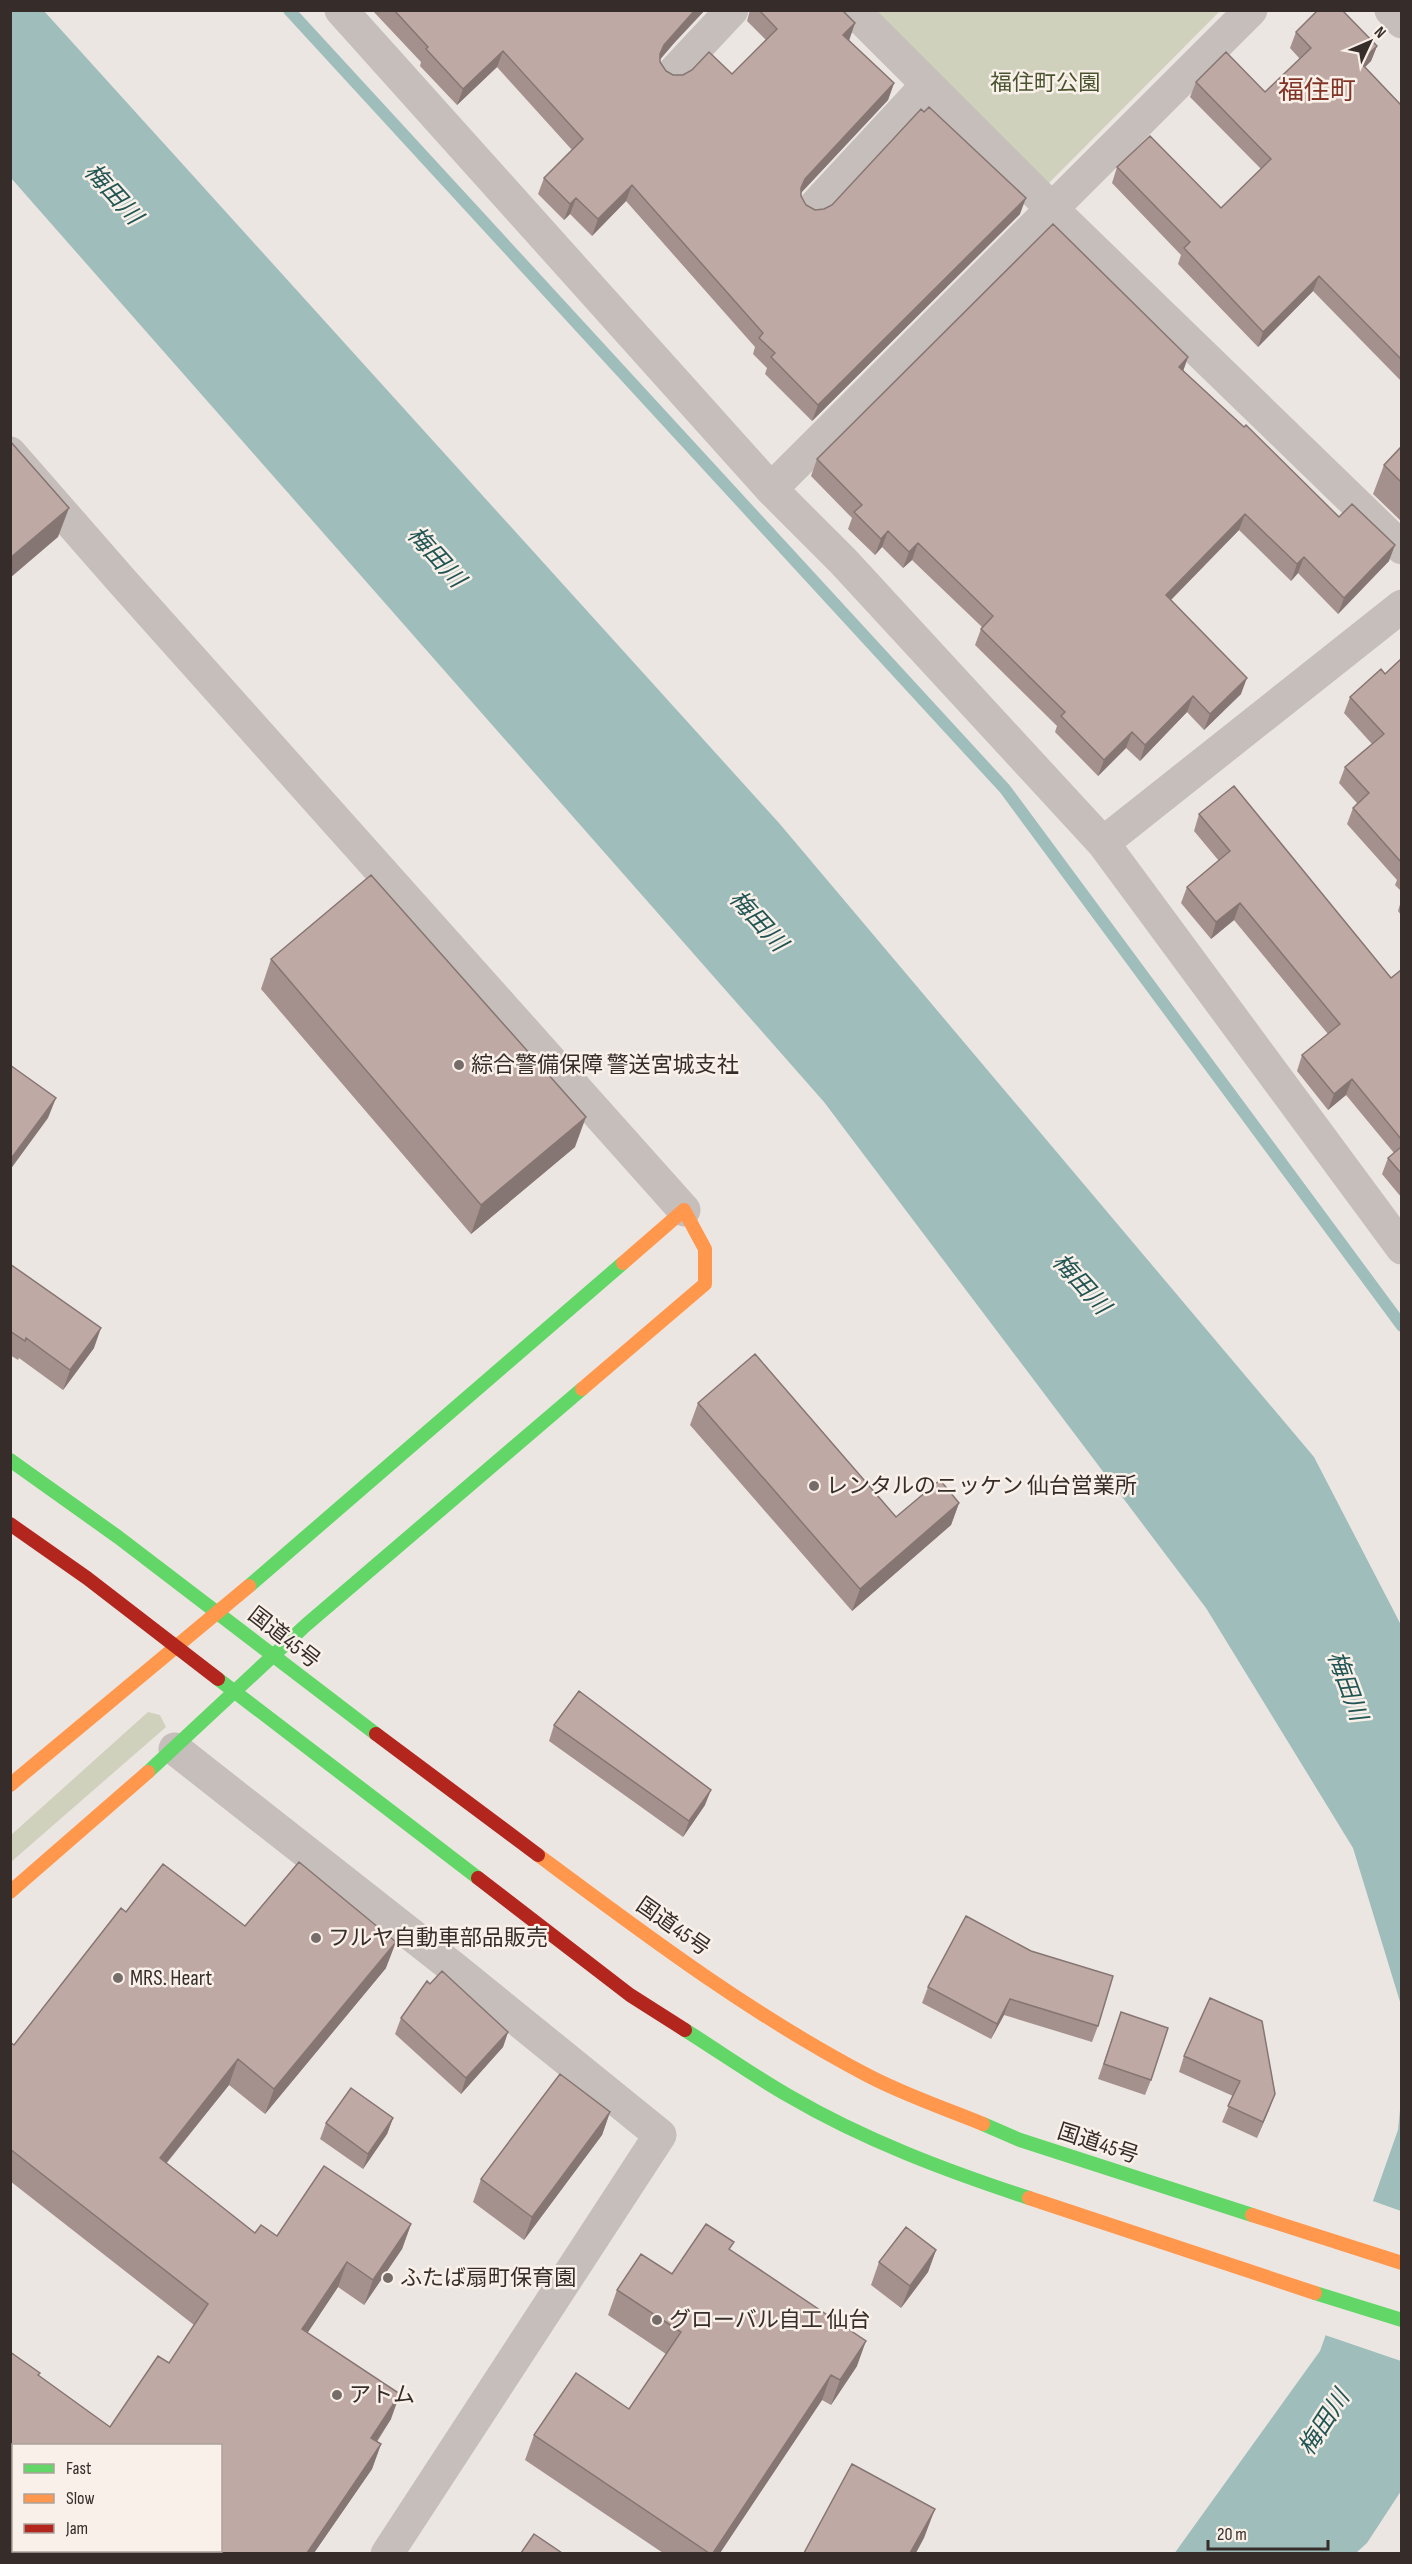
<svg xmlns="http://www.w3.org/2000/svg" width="1412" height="2564" font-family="'Sofia Sans Condensed','Noto Sans JP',sans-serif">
<rect width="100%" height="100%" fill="#ece6e2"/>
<path fill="#cfd1bc" d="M868 11H1220L1046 186Z
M148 1712 160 1715 166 1727 11 1862V1835Z"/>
<path fill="#9ebdbb" d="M10 11H44L779 823 1314 1457 1401 1625V2005L1353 1848 1206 1608 824 1102 11 178Z
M1401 2100V2491L1367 2543 1356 2553 1174 2554 1320 2351 1398 2130Z"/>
<path fill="#ece6e2" d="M1370 2200 1401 2211V2361L1322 2334Z"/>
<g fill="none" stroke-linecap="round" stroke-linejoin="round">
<path stroke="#9ebdbb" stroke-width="12" d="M289 10 1005 789 1402 1326"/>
<path stroke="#c5beba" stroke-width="33" d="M341 10 771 489 843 561 1103 843 1402 1248
M853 10 1051 208 1402 548
M1391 10 1402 22
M672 74 732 10
M813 208 927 85
M10 453 121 580 684 1210
M771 489 1251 10
M1103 843 1402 606
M175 1749 455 1969 660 2135 387 2554"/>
<path stroke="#63d668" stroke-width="14" d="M10 1460 118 1537 376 1734
M249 1586 623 1263
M218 1679 478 1878
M148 1772 306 1625 582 1389
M685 2030C720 2052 754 2076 789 2096 864 2140 947 2171 1029 2198
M983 2124 1020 2140 1252 2215
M1315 2293 1402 2320"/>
<path stroke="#ff974d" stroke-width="14" d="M582 1389 705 1284V1249L684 1210 623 1263
M10 1785 249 1586
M538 1855C643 1933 749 2013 865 2074 902 2094 944 2108 983 2124
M10 1892 148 1772
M1029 2198 1315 2293
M1252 2215 1402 2263"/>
<path stroke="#b3261e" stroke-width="14" d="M10 1524 87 1578 218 1679
M376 1734 538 1855
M478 1878 630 1995 685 2030"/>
</g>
<path fill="#a4918d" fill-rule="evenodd" d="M372 10H705L675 42 660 59V62L666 71 673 75 732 74 766 40 747 21 750 10H842L855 23 849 41 894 83 888 100 801 193V196L806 205 815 210 1020 214 812 421 765 374 767 368 753 354 755 347 626 201 592 236 570 214 564 220 538 194 544 178 572 150 497 67 457 105 420 66 421 62Z
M1296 32 1377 46 1371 61 1365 67 1401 105V381L1313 291 1258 347 1178 264 1181 255 1112 183 1117 167 1221 208 1261 169 1190 97 1196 82 1265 92 1300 59 1290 48Z
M1188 357 1183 371 1339 517 1389 561 1338 614 1298 573 1291 581 1239 530 1171 600 1241 694 1204 730 1187 712 1140 761 1126 748 1098 776 1055 732 1057 726 975 645 981 629 982 627 912 560 903 568 882 547 875 555 848 529 852 518 811 476 817 459Z
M1401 447V521L1373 494 1384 465Z
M1401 659V891L1395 885 1397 880 1347 824 1353 808 1357 803 1339 783 1345 767 1372 744 1344 713 1350 697 1385 674Z
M1199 814 1391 978 1401 970V1197L1382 1174 1388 1158 1394 1153 1346 1095 1328 1110 1297 1071 1302 1055 1328 1034 1234 920 1211 939 1181 903 1187 887 1219 861 1194 831Z
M1401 901V915L1398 911Z
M271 959 575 1147 471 1234 261 989Z
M10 1264 94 1348 63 1390 19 1358 18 1360 10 1355Z
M698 1403 896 1517 959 1503 951 1525 852 1611 690 1425Z
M554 1725 705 1805 683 1837 549 1741Z
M126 1912 245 1926 386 1968 265 2114 229 2085 166 2164 255 2233 277 2236 411 2224 402 2249 364 2305 338 2287 307 2333 391 2419 377 2442 381 2444 372 2469 314 2553H10V2352L39 2376 110 2427 169 2363 194 2325 10 2181V2042L14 2045ZM14 2445 220 2550H14Z
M966 1916 1098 2026 1092 2042 1004 2015 991 2039 922 2003 928 1987Z
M430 1984 508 2032 503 2047 461 2094 395 2034 401 2018Z
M1121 2012 1151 2080 1145 2095 1098 2079Z
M1184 2056 1275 2094 1257 2138 1222 2122 1233 2096 1179 2072Z
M610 2112 602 2135 524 2240 473 2202 481 2179Z
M393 2118 387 2134 363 2169 320 2139 326 2123Z
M731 2250 857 2366 831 2405 822 2400 720 2553H663L525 2460 534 2435 629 2409 666 2354 608 2315 617 2290 672 2274Z
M936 2250 928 2272 901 2308 871 2285 879 2262Z"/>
<path fill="#867673" d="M695 10H705L675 42 658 62 660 54 664 45Z
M855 23 849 40 837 52 843 35Z
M1377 46 1371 61 1354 78 1360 62Z
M503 51 497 67 457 105 463 89Z
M894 83 888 100 799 195 801 188 805 179Z
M632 185 626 201 592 236 598 219Z
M576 198 570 214 564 220 570 204Z
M1026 198 1020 214 812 421 818 405Z
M1319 276 1313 291 1258 347 1263 332Z
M1188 357 1182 374 1179 367Z
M69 508 58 537 10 578V558Z
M1245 514 1239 530 1160 611 1166 595Z
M888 531 882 547 875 555 881 539Z
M918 543 912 560 903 568 909 552Z
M1395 545 1389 561 1338 614 1344 598Z
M1304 557 1298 573 1291 581 1297 564Z
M1247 678 1241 694 1204 730 1210 714Z
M1193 696 1187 712 1140 761 1145 745Z
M1132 732 1126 748 1098 776 1104 760Z
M1240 903 1234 920 1211 939 1216 922Z
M1352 1079 1346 1095 1328 1110 1334 1094Z
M56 1098 48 1118 10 1170V1160Z
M586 1117 575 1147 471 1234 481 1205Z
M101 1328 94 1348 63 1390 70 1370Z
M959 1503 951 1525 852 1611 860 1589Z
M711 1790 705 1805 683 1837 689 1821Z
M396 1942 386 1968 265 2114 274 2089Z
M1010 1999 1004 2015 991 2039 997 2024Z
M508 2032 503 2047 461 2094 466 2078Z
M238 2059 229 2085 150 2183 160 2158Z
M1275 2094 1269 2110 1257 2138 1263 2122Z
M610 2112 602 2135 524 2240 532 2217Z
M393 2118 387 2134 363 2169 368 2154Z
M411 2224 402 2249 364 2305 373 2280Z
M936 2250 928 2272 901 2308 910 2286Z
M347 2262 338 2287 293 2355 302 2329Z
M866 2341 857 2366 831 2405 840 2380Z
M831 2375 822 2400 720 2553H713Z
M400 2394 391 2419 362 2463 371 2438Z
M381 2444 372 2469 314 2553H307Z
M935 2509 924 2538 916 2553H910Z"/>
<path fill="#bfa9a4" stroke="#867673" stroke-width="1.5" d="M394 10H695L664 45 660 54V62L666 71 673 75H683L692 70 709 52 732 74 777 29 759 10H842L855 23 843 35 894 83 805 179 801 188V196L806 205 815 210 824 209 832 205 921 109 924 112 929 107 1026 198 818 405 771 357 775 353 759 338 763 333 632 185 598 219 576 198 570 204 544 178 583 139 503 51 463 89 426 49 428 47Z
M1318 10H1342L1377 46 1360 62 1401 105V359L1319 276 1263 332 1184 248 1190 242 1117 167 1150 136 1221 208 1271 159 1196 82 1226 52 1265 92 1311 48 1296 32Z
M1053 224 1188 357 1179 367 1244 427 1246 425 1339 517 1352 504 1395 545 1344 598 1304 557 1297 564 1245 514 1166 595 1247 678 1210 714 1193 696 1145 745 1132 732 1104 760 1061 716 1065 712 981 629 993 616 918 543 909 552 888 531 881 539 854 512 862 505 817 459Z
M10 441 69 508 10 558Z
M1401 447V482L1384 465Z
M1401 659V862L1353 808 1369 793 1345 767 1384 734 1350 697 1381 669 1385 674Z
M1234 786 1391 978 1401 970V1139L1352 1079 1334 1094 1302 1055 1340 1024 1240 903 1216 922 1187 887 1230 851 1199 814Z
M371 875 586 1117 481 1205 271 959Z
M10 1065 56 1098 10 1160Z
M1401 1147V1173L1388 1158Z
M10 1264 101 1328 70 1370 26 1338 25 1341 10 1331Z
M755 1354 896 1517 940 1480 959 1503 860 1589 698 1403Z
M579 1691 711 1790 689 1821 554 1725Z
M299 1862 396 1942 274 2089 238 2059 160 2158 255 2233 261 2225 277 2236 324 2166 411 2224 373 2280 347 2262 302 2329 400 2394 371 2438 381 2444 307 2553H10V2514L14 2510V2550H220V2445H14V2483L10 2481V2352L40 2373 38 2375 110 2427 158 2356 169 2363 208 2304 10 2149V2042L14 2045 121 1908 126 1912 163 1864 245 1926Z
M966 1916 1031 1951 1113 1976 1098 2026 1010 1999 997 2024 928 1987Z
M442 1971 508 2032 466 2078 401 2018 427 1981 430 1984Z
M1210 1998 1262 2021 1275 2094 1263 2122 1228 2106 1240 2081 1184 2056Z
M1121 2012 1168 2028 1151 2080 1104 2064Z
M560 2074 610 2112 532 2217 481 2179Z
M351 2088 393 2118 368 2154 326 2123Z
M706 2224 734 2242 729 2249 866 2341 840 2380 831 2375 713 2553H709L534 2435 576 2373 629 2409 681 2332 617 2290 641 2254 672 2274Z
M906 2227 936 2250 910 2286 879 2262Z
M852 2464 935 2509 910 2553H804Z
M534 2534 562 2553H521Z"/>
<g fill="#766d6a" stroke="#f9f0e9" stroke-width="2">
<circle cx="459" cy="1065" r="6"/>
<circle cx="814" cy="1486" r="6"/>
<circle cx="316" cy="1938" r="6"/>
<circle cx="118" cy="1978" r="6"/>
<circle cx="388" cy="2278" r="6"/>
<circle cx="657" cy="2320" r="6"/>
<circle cx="337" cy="2395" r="6"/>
</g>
<g text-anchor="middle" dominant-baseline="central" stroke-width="5" stroke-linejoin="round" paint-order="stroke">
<g font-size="22" fill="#49532e" stroke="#f9f0e9">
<text x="1045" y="83">福住町公園</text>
</g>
<g font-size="22" fill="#362c29" stroke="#f9f0e9" text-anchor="start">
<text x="471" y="1065">綜合警備保障 警送宮城支社</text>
<text x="826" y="1486">レンタルのニッケン 仙台営業所</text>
<text x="328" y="1938">フルヤ自動車部品販売</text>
<text x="130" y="1978">MRS. Heart</text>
<text x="400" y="2278">ふたば扇町保育園</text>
<text x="669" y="2320">グローバル自工 仙台</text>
<text x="349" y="2395">アトム</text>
</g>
<g font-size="22" fill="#362c29" stroke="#f9f0e9">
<text transform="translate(284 1638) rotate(38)">国道45号</text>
<text transform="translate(673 1927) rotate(35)">国道45号</text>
<text transform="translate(1098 2144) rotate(18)">国道45号</text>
</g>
<g font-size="24" font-style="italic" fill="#205554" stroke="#f9f0e9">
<text transform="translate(113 194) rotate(48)">梅田川</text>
<text transform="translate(436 557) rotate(48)">梅田川</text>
<text transform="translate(758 921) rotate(48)">梅田川</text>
<text transform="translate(1081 1284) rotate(48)">梅田川</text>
<text transform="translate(1347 1686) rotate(70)">梅田川</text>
<text transform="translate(1324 2423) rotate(-57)">梅田川</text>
</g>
<g font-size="26" fill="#813326" stroke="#f9f0e9">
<text x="1317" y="91">福住町</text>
</g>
</g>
<rect width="1412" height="2564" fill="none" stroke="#362c29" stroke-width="24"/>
<rect x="12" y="2444" width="210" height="108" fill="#f9f0e9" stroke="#aba29c" stroke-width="1.5"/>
<rect x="24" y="2464" width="30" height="9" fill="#63d668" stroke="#aba29c" stroke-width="1.5"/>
<text x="66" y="2474" font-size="18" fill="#362c29">Fast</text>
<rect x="24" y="2494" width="30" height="9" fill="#ff974d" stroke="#aba29c" stroke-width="1.5"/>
<text x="66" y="2504" font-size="18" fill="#362c29">Slow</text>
<rect x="24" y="2524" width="30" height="9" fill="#b3261e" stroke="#aba29c" stroke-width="1.5"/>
<text x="66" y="2534" font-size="18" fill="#362c29">Jam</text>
<g transform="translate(1370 42) rotate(46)" stroke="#f9f0e9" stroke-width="4.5" paint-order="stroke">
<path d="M0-4.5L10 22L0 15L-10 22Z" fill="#362c29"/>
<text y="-9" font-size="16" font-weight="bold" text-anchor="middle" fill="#362c29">N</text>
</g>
<path d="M1208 2540v9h120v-9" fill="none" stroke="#362c29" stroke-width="3"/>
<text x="1217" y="2540" font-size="18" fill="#362c29" stroke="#f9f0e9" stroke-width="4.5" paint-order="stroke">20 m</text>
</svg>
